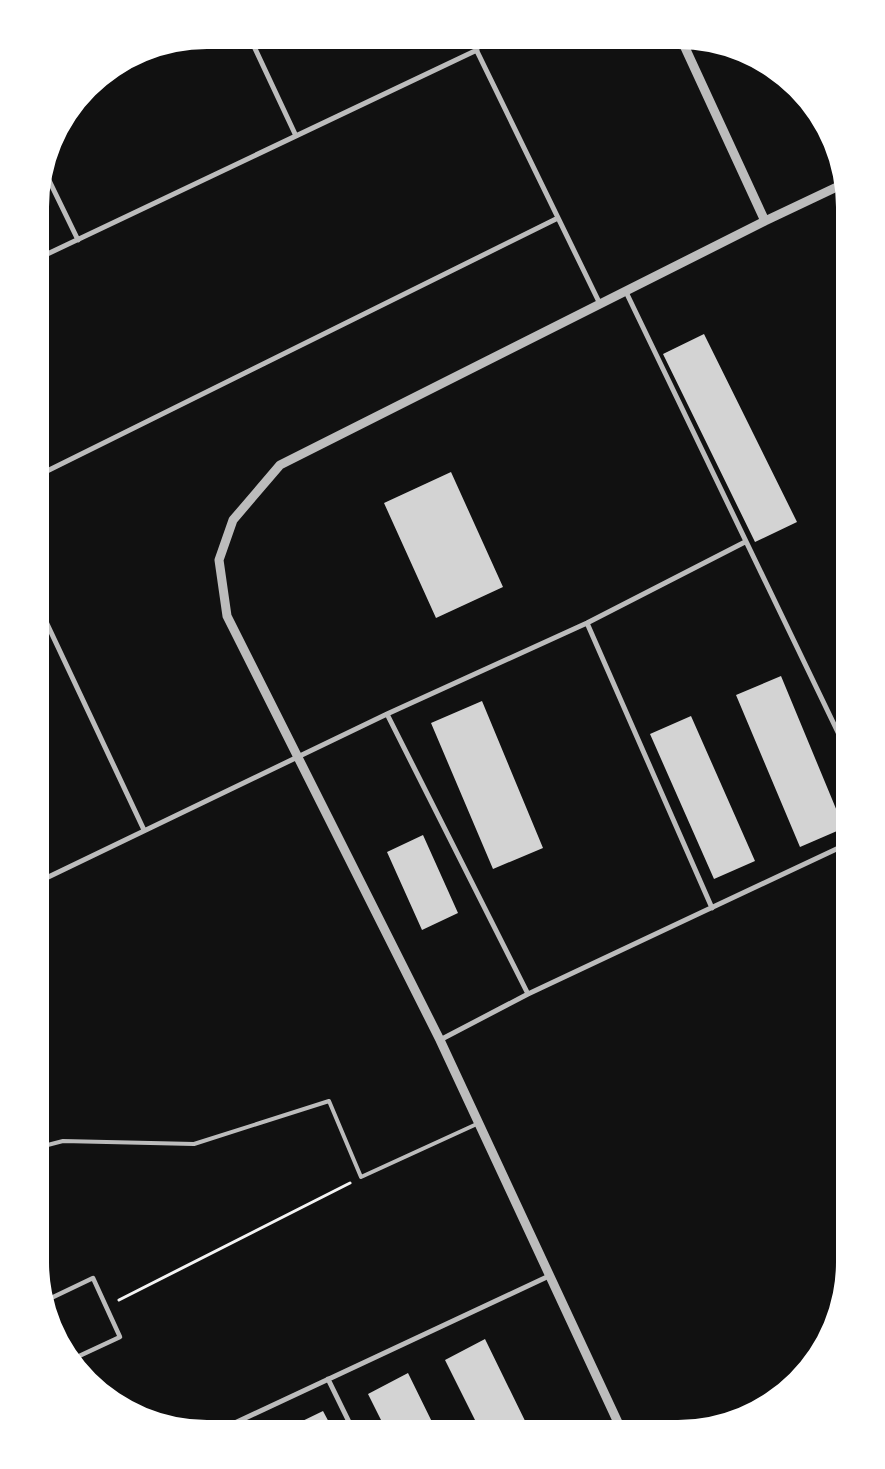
<svg xmlns="http://www.w3.org/2000/svg" width="885" height="1469" font-family="'DM Sans',sans-serif">
<rect width="100%" height="100%" fill="#111"/>
<path fill="#d3d3d3" d="M704 334 797 522 755 542 663 354Z
M451 472 503 587 436 618 384 503Z
M781 676 844 828 800 847 736 695Z
M482 701 543 848 493 869 431 723Z
M691 716 755 861 714 879 650 734Z
M423 835 458 913 422 930 387 852Z
M485 1339 529 1429 479 1428 445 1360Z
M408 1373 435 1428H385L368 1394Z
M323 1411 332 1428H288Z"/>
<g fill="none" stroke-linecap="round" stroke-linejoin="round">
<path stroke="#f5f5f5" stroke-width="3" d="M119 1300 350 1183"/>
<path stroke="#bcbcbc" stroke-width="4" d="M40 1147 63 1141 194 1144 329 1101 361 1177 479 1123"/>
<path stroke="#bcbcbc" stroke-width="4.5" d="M47 1300 93 1278 120 1337 77 1357"/>
<path stroke="#bcbcbc" stroke-width="5" d="M251 40 296 136
M472 41 600 304
M45 172 78 240
M41 257 477 50
M626 292 845 747
M41 474 558 218
M41 611 144 830
M587 623 712 908
M387 714 528 994
M40 881 387 714 587 623 745 542
M440 1040 528 994 845 845
M328 1379 352 1428
M224 1428 549 1276"/>
<path stroke="#bcbcbc" stroke-width="9" d="M682 41 765 221
M621 1429 440 1040 227 616 219 560 233 520 280 465 765 221 841 185"/>
</g>
<path d="M0 0H885V1469H0ZM207 49H678A158 158 0 0 1 836 207V1262A158 158 0 0 1 678 1420H207A158 158 0 0 1 49 1262V207A158 158 0 0 1 207 49Z" fill="#fff" fill-rule="evenodd"/>
</svg>
